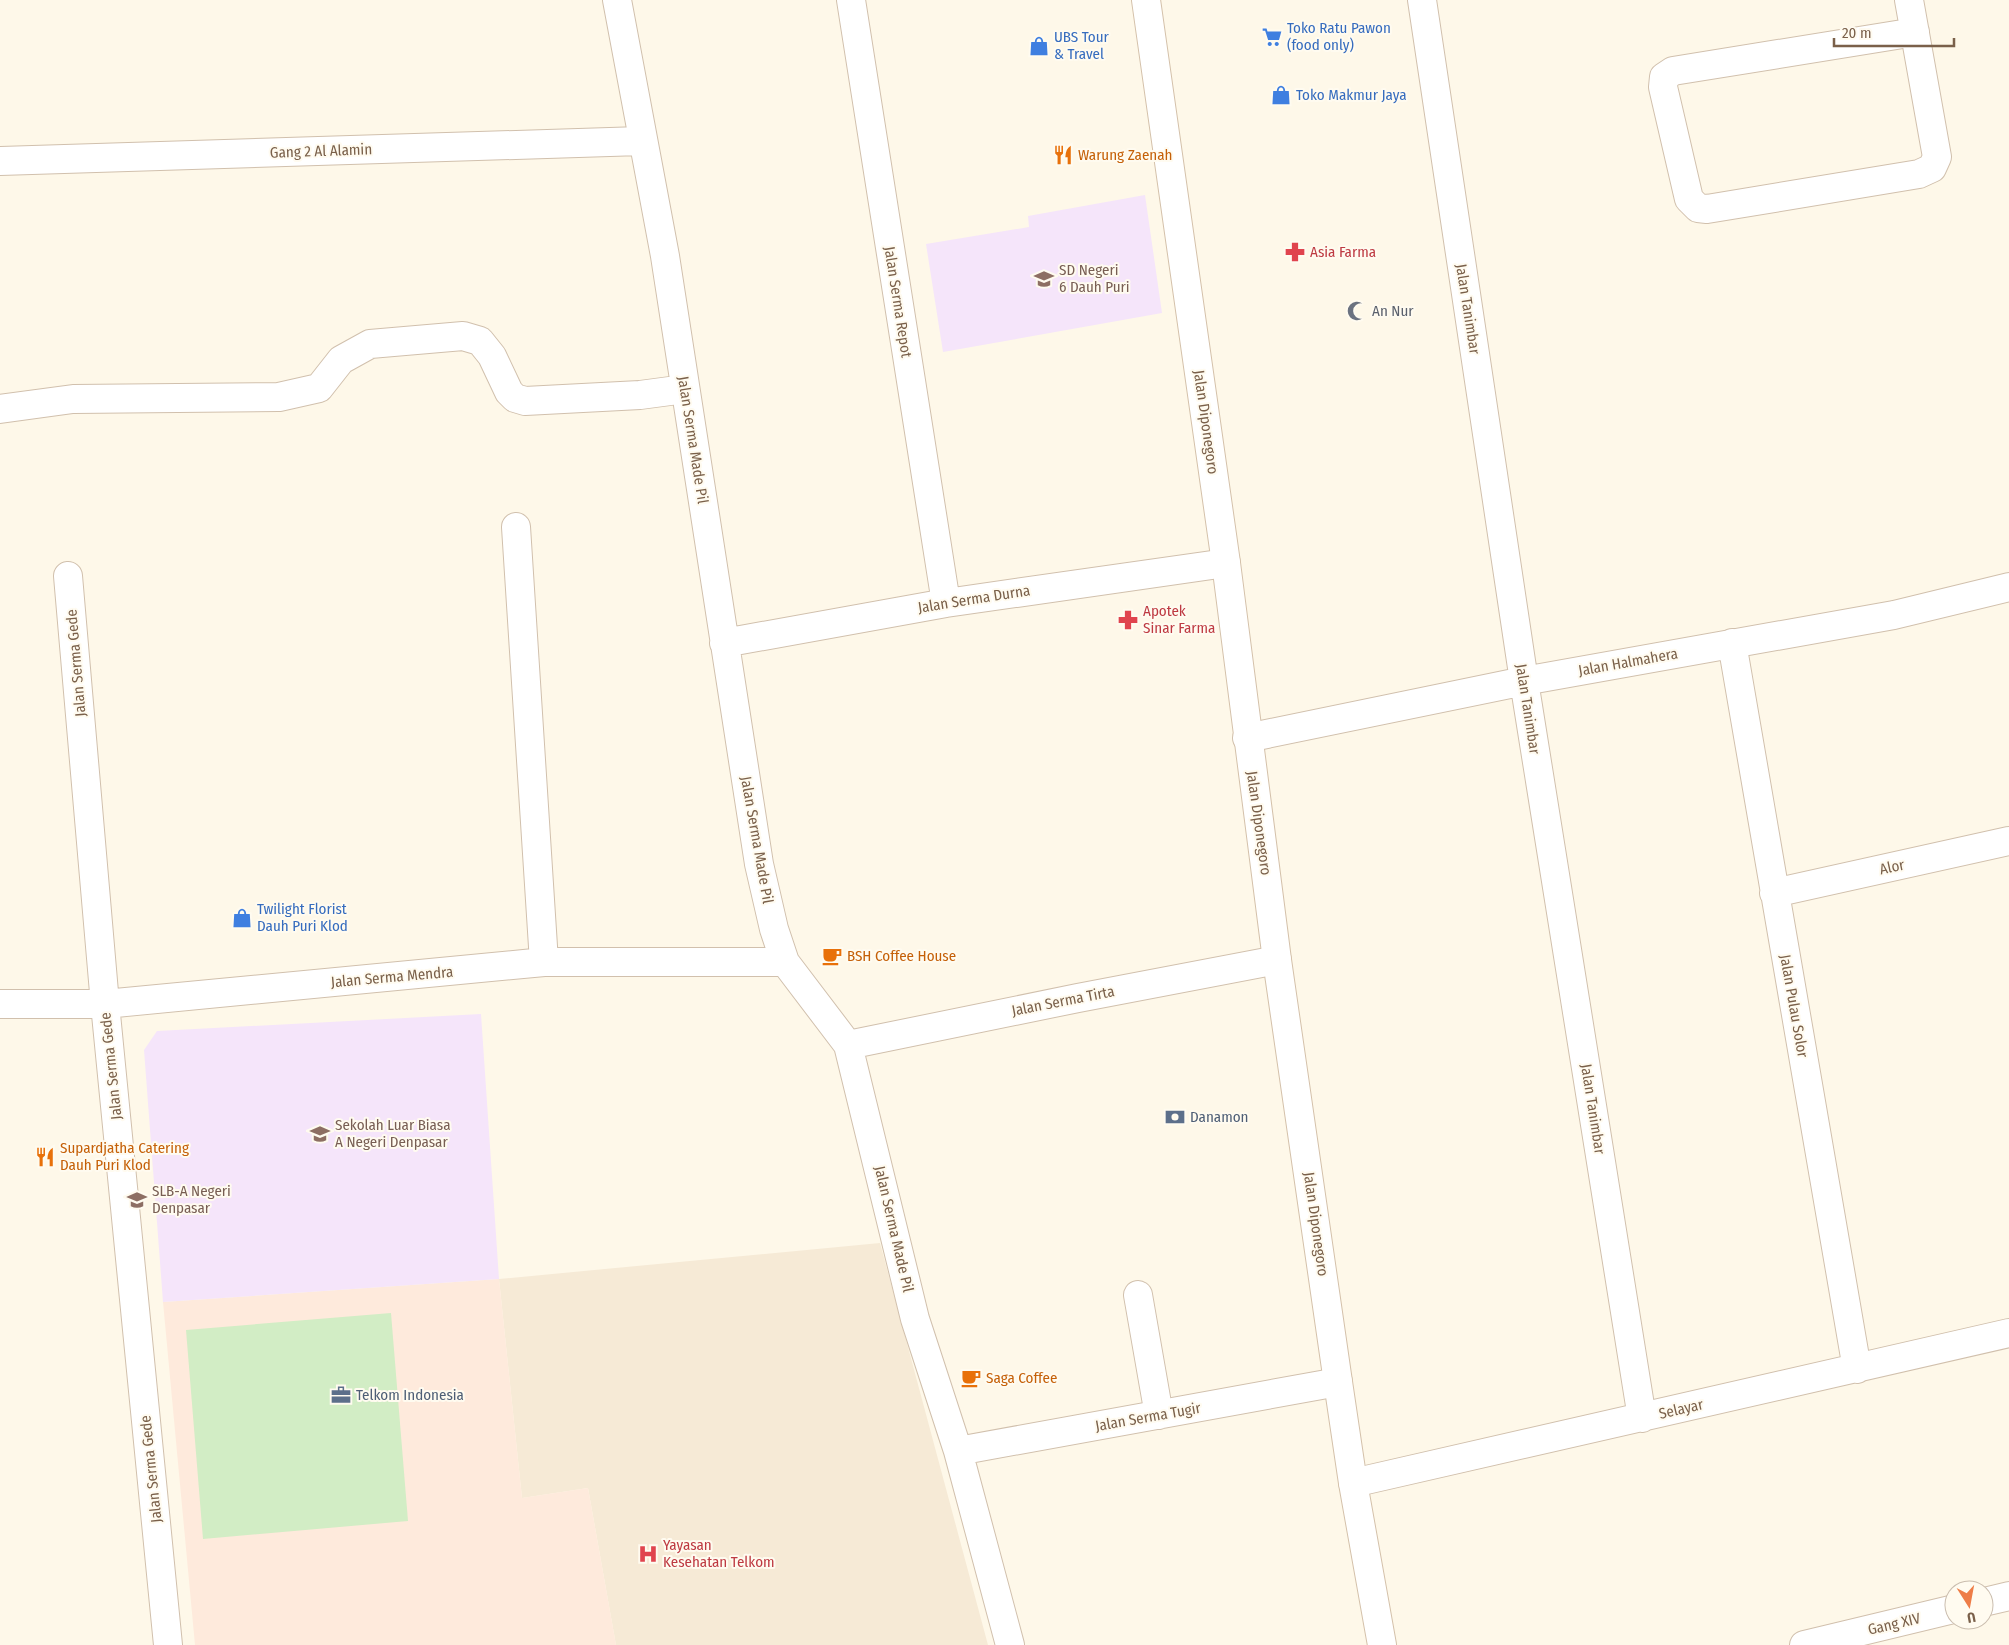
<svg xmlns="http://www.w3.org/2000/svg" width="2009" height="1645" font-family="'Fira Sans Condensed',sans-serif">
<rect width="100%" height="100%" fill="#fef8e9"/>
<path fill="#f6ead6" d="M880 1243 988 1645H616L588 1488 522 1498 499 1279Z"/>
<path fill="#feeadc" d="M499 1279 522 1498 588 1488 616 1645H195L163 1302Z"/>
<path fill="#f5e5fa" d="M1145 195 1162 313 943 352 926 244 1029 227 1028 216Z
M481 1014 499 1279 163 1302 144 1050 157 1031Z"/>
<path fill="#d2edc5" d="M391 1313 408 1521 203 1539 186 1330Z"/>
<g fill="none" stroke-linecap="round" stroke-linejoin="round">
<defs>
<path id="street" d="M617 0 665 256 759 864 774 929 785 962 848 1045 915 1319 958 1451 1010 1645
M851 0 946 603
M1422 0 1524 681 1642 1418
M1909 0 1937 157 1932 168 1919 174 1707 209 1698 208 1689 199 1663 87 1664 77 1673 71 1915 32
M0 161 641 141
M0 409 73 399 279 397 319 388 341 360 370 344 463 336 480 341 492 356 509 392 515 398 525 401 640 395 685 389
M516 527 544 962
M68 576 105 1004 168 1645
M724 643 946 603 1226 563
M1732 643 1857 1369
M1247 738 1524 681 1894 615 2009 587
M1774 893 2009 841
M0 1004H105L544 962H785
M848 1045 1078 998 1277 960
M1138 1295 1159 1415
M958 1451 1338 1382
M1353 1483 2009 1333
M1984 1602 2009 1596
M1804 1645 1954 1609"/>
<path id="secondary" d="M1146 0 1226 563 1277 960 1338 1382 1353 1483 1382 1645"/>
</defs>
<use href="#street" stroke="#d1c0ad" stroke-width="30"/>
<use href="#secondary" stroke="#d4c1aa" stroke-width="30"/>
<use href="#street" stroke="#fff" stroke-width="28"/>
<use href="#secondary" stroke="#fff" stroke-width="28"/>
</g>
<defs>
<symbol id="supermarket-bare" viewBox="-9 -9 18 18"><path d="M-6-5.5h2.5l.6 2H6L4.5 2H-2.5L-4.4-4H-6ZM-1.5 3.2a1.3 1.3 0 1 0 .1 0ZM3 3.2a1.3 1.3 0 1 0 .1 0Z" fill="#3f7fe0" stroke="#fffbf0" stroke-width="2.5" paint-order="stroke"/></symbol>
<symbol id="shop-bare" viewBox="-9 -9 18 18"><path d="M-5-2.5h2.3a2.7 3.5 0 0 1 5.4 0H5L5.5 6h-11ZM-1.5-2.5h3a1.5 2.3 0 0 0-3 0Z" fill="#3f7fe0" stroke="#fffbf0" stroke-width="2.5" paint-order="stroke"/></symbol>
<symbol id="restaurant-bare" viewBox="-9 -9 18 18"><path d="M-5-6h1v4h1v-4h1v4h1v-4h1v5L-1.5 .5V6h-2V.5L-5-1ZM5-6V6H3V1.5H1.5Q1.5-4 5-6Z" fill="#e8710a" stroke="#fffbf0" stroke-width="2.5" paint-order="stroke"/></symbol>
<symbol id="pharmacy-bare" viewBox="-9 -9 18 18"><path d="M-2-6h4v4h4v4h-4v4h-4v-4h-4v-4h4Z" fill="#e0444e" stroke="#fffbf0" stroke-width="2.5" paint-order="stroke"/></symbol>
<symbol id="school-bare" viewBox="-9 -9 18 18"><path d="M0-5L7-2L0 1L-7-2ZM-4 1L0 2.5L4 1V4Q0 6-4 4Z" fill="#8d6e63" stroke="#fffbf0" stroke-width="2.5" paint-order="stroke"/></symbol>
<symbol id="mosque-bare" viewBox="-9 -9 18 18"><path d="M3.5-4.9A6 6 0 1 0 3.5 4.9A5 5 0 1 1 3.5-4.9Z" fill="#6b7280" stroke="#fffbf0" stroke-width="2.5" paint-order="stroke"/></symbol>
<symbol id="cafe-bare" viewBox="-9 -9 18 18"><path d="M-5.5-4.5H6V0H3Q3 3.5 0 3.5H-2.5Q-5.5 3.5-5.5 0ZM3-3.2v2h1.7v-2ZM-6 4.5H4V6H-6Z" fill="#e8710a" stroke="#fffbf0" stroke-width="2.5" paint-order="stroke"/></symbol>
<symbol id="bank-bare" viewBox="-9 -9 18 18"><path d="M-6-4H6V4H-6ZM0-2.3a2.3 2.3 0 1 0 0 4.6a2.3 2.3 0 1 0 0-4.6Z" fill="#5c6f8a" stroke="#fffbf0" stroke-width="2.5" paint-order="stroke"/></symbol>
<symbol id="office-bare" viewBox="-9 -9 18 18"><path d="M-6-3h4V-5.5h4V-3h4V5H-6ZM-1-4.5V-3h2v-1.5ZM-6 0V1H6V0Z" fill="#5c6f8a" stroke="#fffbf0" stroke-width="2.5" paint-order="stroke"/></symbol>
<symbol id="hospital-bare" viewBox="-9 -9 18 18"><path d="M-5-5h3v3.5h4V-5h3V5h-3V1.5h-4V5h-3Z" fill="#e0444e" stroke="#fffbf0" stroke-width="2.5" paint-order="stroke"/></symbol>
</defs>
<g fill-rule="evenodd">
<use href="#supermarket-bare" x="1258" y="23" width="28" height="28"/>
<use href="#shop-bare" x="1025" y="32" width="28" height="28"/>
<use href="#shop-bare" x="1267" y="81" width="28" height="28"/>
<use href="#restaurant-bare" x="1049" y="141" width="28" height="28"/>
<use href="#pharmacy-bare" x="1281" y="238" width="28" height="28"/>
<use href="#school-bare" x="1030" y="265" width="28" height="28"/>
<use href="#mosque-bare" x="1343" y="297" width="28" height="28"/>
<use href="#pharmacy-bare" x="1114" y="606" width="28" height="28"/>
<use href="#shop-bare" x="228" y="904" width="28" height="28"/>
<use href="#cafe-bare" x="818" y="942" width="28" height="28"/>
<use href="#bank-bare" x="1161" y="1103" width="28" height="28"/>
<use href="#school-bare" x="306" y="1120" width="28" height="28"/>
<use href="#restaurant-bare" x="31" y="1143" width="28" height="28"/>
<use href="#school-bare" x="123" y="1186" width="28" height="28"/>
<use href="#cafe-bare" x="957" y="1364" width="28" height="28"/>
<use href="#office-bare" x="327" y="1381" width="28" height="28"/>
<use href="#hospital-bare" x="634" y="1540" width="28" height="28"/>
</g>
<g text-anchor="middle" dominant-baseline="central" stroke-width="4" stroke-linejoin="round" paint-order="stroke">
<g font-size="15" fill="#366cbe" stroke="#fffbf0" text-anchor="start">
<text x="1287" y="28">Toko Ratu Pawon<tspan x="1287" dy="17">(food only)</tspan></text>
<text x="1054" y="37">UBS Tour<tspan x="1054" dy="17">&amp; Travel</tspan></text>
<text x="1296" y="95">Toko Makmur Jaya</text>
<text x="257" y="909">Twilight Florist<tspan x="257" dy="17">Dauh Puri Klod</tspan></text>
</g>
<g font-size="15" fill="#7a604a" stroke="#fffbf0">
<text transform="translate(321 151) rotate(-2)">Gang 2 Al Alamin</text>
<text transform="translate(898 302) rotate(81)">Jalan Serma Repot</text>
<text transform="translate(1468 309) rotate(81)">Jalan Tanimbar</text>
<text transform="translate(1206 422) rotate(82)">Jalan Diponegoro</text>
<text transform="translate(693 440) rotate(81)">Jalan Serma Made Pil</text>
<text transform="translate(974 599) rotate(-9)">Jalan Serma Durna</text>
<text transform="translate(1628 662) rotate(-10)">Jalan Halmahera</text>
<text transform="translate(76 663) rotate(-95)">Jalan Serma Gede</text>
<text transform="translate(1528 709) rotate(81)">Jalan Tanimbar</text>
<text transform="translate(1259 823) rotate(82)">Jalan Diponegoro</text>
<text transform="translate(757 840) rotate(80)">Jalan Serma Made Pil</text>
<text transform="translate(1892 867) rotate(-12)">Alor</text>
<text transform="translate(392 977) rotate(-5)">Jalan Serma Mendra</text>
<text transform="translate(1063 1001) rotate(-11)">Jalan Serma Tirta</text>
<text transform="translate(1794 1006) rotate(80)">Jalan Pulau Solor</text>
<text transform="translate(111 1066) rotate(-96)">Jalan Serma Gede</text>
<text transform="translate(1593 1109) rotate(81)">Jalan Tanimbar</text>
<text transform="translate(1316 1224) rotate(82)">Jalan Diponegoro</text>
<text transform="translate(894 1229) rotate(77)">Jalan Serma Made Pil</text>
<text transform="translate(1681 1409) rotate(-13)">Selayar</text>
<text transform="translate(1148 1417) rotate(-10)">Jalan Serma Tugir</text>
<text transform="translate(151 1469) rotate(-96)">Jalan Serma Gede</text>
<text transform="translate(1894 1624) rotate(-13)">Gang XIV</text>
</g>
<g font-size="15" fill="#c56008" stroke="#fffbf0" text-anchor="start">
<text x="1078" y="155">Warung Zaenah</text>
<text x="847" y="956">BSH Coffee House</text>
<text x="60" y="1148">Supardjatha Catering<tspan x="60" dy="17">Dauh Puri Klod</tspan></text>
<text x="986" y="1378">Saga Coffee</text>
</g>
<g font-size="15" fill="#be3a42" stroke="#fffbf0" text-anchor="start">
<text x="1310" y="252">Asia Farma</text>
<text x="1143" y="611">Apotek<tspan x="1143" dy="17">Sinar Farma</tspan></text>
<text x="663" y="1545">Yayasan<tspan x="663" dy="17">Kesehatan Telkom</tspan></text>
</g>
<g font-size="15" fill="#785e54" stroke="#fffbf0" text-anchor="start">
<text x="1059" y="270">SD Negeri<tspan x="1059" dy="17">6 Dauh Puri</tspan></text>
<text x="335" y="1125">Sekolah Luar Biasa<tspan x="335" dy="17">A Negeri Denpasar</tspan></text>
<text x="152" y="1191">SLB-A Negeri<tspan x="152" dy="17">Denpasar</tspan></text>
</g>
<g font-size="15" fill="#5b616d" stroke="#fffbf0" text-anchor="start">
<text x="1372" y="311">An Nur</text>
</g>
<g font-size="15" fill="#4e5e75" stroke="#fffbf0" text-anchor="start">
<text x="1190" y="1117">Danamon</text>
<text x="356" y="1395">Telkom Indonesia</text>
</g>
</g>
<g transform="translate(1969 1605) rotate(169)"><circle r="24" fill="#fffbf0" stroke="#cabdae"/>
<path d="M0-4L9 19L0 12L-9 19Z" fill="#ee7d47"/>
<text y="-8" font-size="14" font-weight="bold" text-anchor="middle" fill="#7a604a">U</text>
</g>
<path d="M1834 38v8h120v-8" fill="none" stroke="#7a604a" stroke-width="2.5"/>
<text x="1842" y="38" font-size="15" fill="#7a604a" stroke="#fffbf0" stroke-width="4" paint-order="stroke">20 m</text>
</svg>
